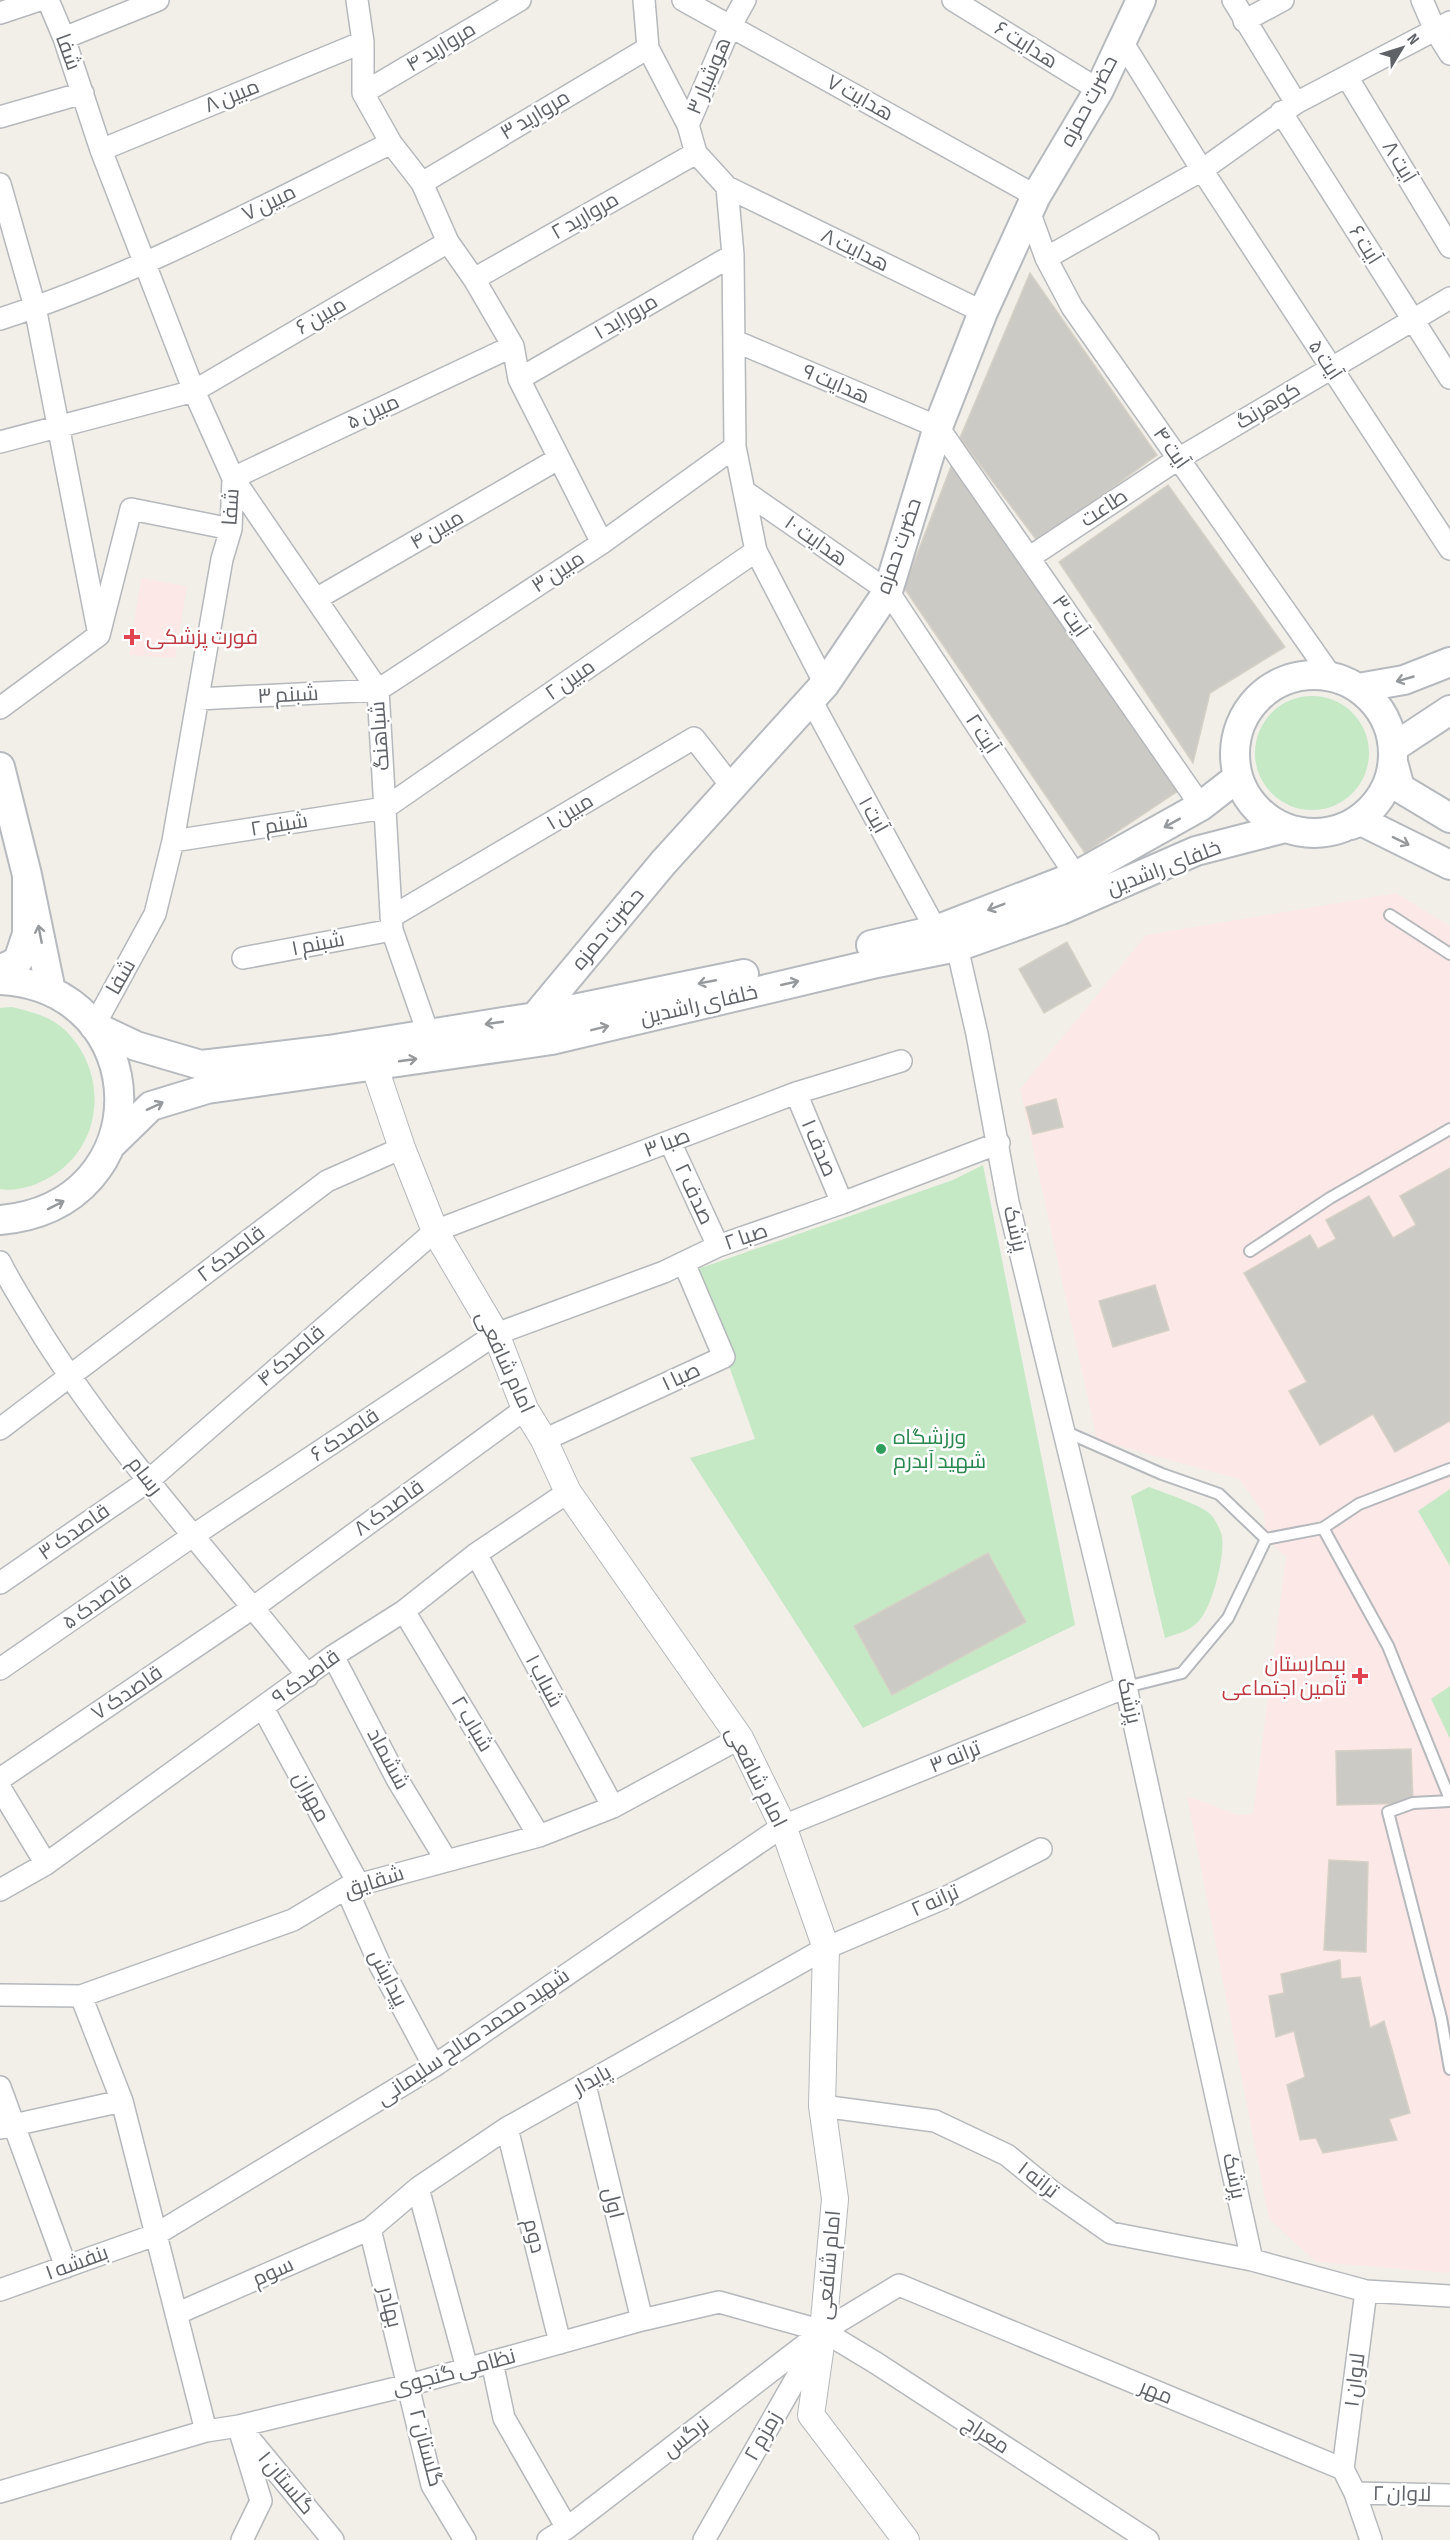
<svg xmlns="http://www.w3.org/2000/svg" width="1450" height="2540" font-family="'Sofia Sans Condensed',Cairo,sans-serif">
<rect width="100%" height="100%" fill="#f1efe8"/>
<path fill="#fce8e6" d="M141 578 187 586 175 658 129 655Z
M1396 893 1450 926V2273L1316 2262 1269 2219 1187 1796 1238 1815 1253 1814 1286 1557 1266 1539 1264 1513 1239 1479 1097 1440 1020 1089 1146 935Z"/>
<path fill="#c5e8c5" d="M1255 753a57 57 0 1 1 114 0a57 57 0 1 1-114 0Z
M12 1007C31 1012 51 1016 66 1031 108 1073 104 1144 52 1176 37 1185 18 1192 0 1189V1008Z
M983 1165 1075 1625 863 1728 690 1458 755 1439 695 1270 953 1180Z
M1149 1487C1162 1492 1205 1506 1212 1516 1216 1521 1221 1531 1222 1537 1225 1557 1212 1608 1198 1622 1189 1631 1177 1634 1165 1638L1131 1496Z
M1450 1489V1566L1418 1511Z
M1450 1686V1739L1431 1699Z"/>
<path fill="#cccac5" stroke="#d6d1c6" stroke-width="1.5" d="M1030 273 1157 455 1038 542 960 438Z
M952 464 1178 791 1085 853 904 588Z
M1168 485 1285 647 1210 693 1193 763 1059 562Z
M1067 942 1091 986 1044 1013 1019 969Z
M1056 1099 1063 1127 1033 1134 1026 1107Z
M1450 1168V1421L1395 1452 1373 1414 1320 1445 1289 1391 1307 1382 1244 1273 1310 1235 1318 1249 1336 1239 1326 1220 1369 1196 1393 1238 1416 1225 1400 1196Z
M1155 1285 1169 1330 1113 1347 1099 1301Z
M988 1553 1026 1622 892 1695 854 1626Z
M1411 1749 1413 1803 1337 1805 1336 1751Z
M1329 1860 1368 1862 1366 1952 1324 1950Z
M1340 1960 1341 1979 1360 1977 1370 2028 1384 2021 1410 2113 1389 2119 1397 2140 1323 2153 1316 2138 1300 2140 1287 2085 1305 2077 1294 2031 1276 2037 1269 1996 1284 1993 1281 1974Z"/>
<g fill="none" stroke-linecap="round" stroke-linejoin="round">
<defs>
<path id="service" d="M1390 915 1450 954
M1250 1251 1330 1198 1450 1129
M1064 1431 1162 1474 1219 1494 1266 1539 1228 1618 1182 1673 1126 1687
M1323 1528 1359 1504 1450 1469
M1266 1539 1323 1528 1388 1646 1450 1799
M1450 1801 1413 1803 1388 1812 1441 2018 1450 2069"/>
<path id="minor" d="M48 0 64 38 101 150 194 391 233 478 231 529 222 559 173 841 155 914 94 1026
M357 0 363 42V93L391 143 422 183 448 242 474 279 513 346 519 379 602 543
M644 0 648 48 688 125 696 153 727 187 733 255 735 447 756 551 825 684
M683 0 1036 196
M953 0 1099 90
M1233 0 1296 103
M1422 0 1435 30 1450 54
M0 13 39 0
M1244 21 1283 0
M64 38 158 0
M1121 40 1202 170 1450 549
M1347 77 1450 247
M363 93 520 0
M1281 112 1450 378
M0 117 83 93
M688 125 730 27 745 0
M101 150 363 42
M422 183 648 48
M0 184 35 307 99 635
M727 187 983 312
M1029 211 1046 258 1072 307 1331 676
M1046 258 1202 170 1296 103 1450 22
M474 279 696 153
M0 319C136 275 263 206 391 143
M735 341 938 427 1201 806
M519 379 733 255
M0 442 194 391 448 242
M744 491 888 591 1076 876
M1030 557 1178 459 1450 298
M316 599 558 459
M198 699 378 690 602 543 735 447
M811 700 936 930
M0 708 99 635 131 509 231 529
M173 841 385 808 756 551
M391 917 694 738 733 788
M957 947 977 1034 1008 1202 1126 1687 1252 2260 1366 2291 1450 2296
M243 958 392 930
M428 1033 392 930 378 690 233 478 513 346
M796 1093 842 1203
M670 1142 718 1246
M0 1262C13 1288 29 1312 44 1337 121 1458 219 1563 308 1676
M0 1429 327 1181 402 1148
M544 1440 724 1357 684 1263
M476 1554 613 1807
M0 1583 148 1481 435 1231 796 1093 901 1061
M404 1611 539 1836
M333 1656 397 1779 446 1860
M0 1669 194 1535 496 1334 664 1272 718 1246 842 1203 999 1143
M263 1708 359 1885
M0 1779 254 1607 525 1409
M0 1788 46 1864
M346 1888 380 1965 434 2066
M0 1890 46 1864 333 1656 404 1611 476 1554 568 1492
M0 1995 81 1996 293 1920 346 1888 539 1836 613 1807 740 1738
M81 1996 122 2101 206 2431
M585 2085 642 2320
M0 2087 66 2267
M822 2106 935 2121 1007 2155 1051 2191 1111 2233 1252 2260
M0 2128 122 2101
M507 2128 560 2343
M418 2188 467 2368
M370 2229 432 2485 465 2540
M0 2290 155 2235 434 2066 783 1826 1126 1687
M176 2314 370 2229 418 2188 507 2128 826 1948 951 1895 1041 1849
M823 2331 876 2363 1148 2540
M492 2362 504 2418 567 2528
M239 2426 333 2540
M241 2435 261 2501 242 2540
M1343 2469 1366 2291
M0 2492 206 2431 239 2426 409 2385 642 2320 719 2302 823 2331 899 2285 1343 2469 1355 2493 1371 2540
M1355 2493 1450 2495
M548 2540 567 2528 823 2331
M704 2540 818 2340"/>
<path id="tertiary" d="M374 1065 402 1148 435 1231 496 1334 525 1409 544 1440 568 1492 740 1738 783 1826 826 1948 822 2106 835 2199 823 2331 811 2415 906 2540"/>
<path id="secondary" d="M1235 754a79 79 0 1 1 158 0a79 79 0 1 1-158 0Z
M1358 688 1404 680 1450 662
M1394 747 1450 710
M1393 762 1400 788 1450 818
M0 767 27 875
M1351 825 1361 821 1450 865
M871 945 936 930 1076 876 1201 806 1237 778
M0 970 18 961 27 934V875L51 991
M0 980C156 988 162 1206 0 1220
M535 1017 663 863 825 684 888 591 938 427 983 312 1036 196 1099 90 1141 0
M94 1026 136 1046 201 1065 329 1050 535 1017 744 974
M112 1144 151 1106 207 1089 552 1040 877 963 957 947 1061 910 1196 851 1285 828"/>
</defs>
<use href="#service" stroke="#b5b8bc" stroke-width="14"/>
<use href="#minor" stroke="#b5b8bc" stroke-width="24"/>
<use href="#tertiary" stroke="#b5b8bc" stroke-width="28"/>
<use href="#secondary" stroke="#b6babf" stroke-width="32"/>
<use href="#service" stroke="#fff" stroke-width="10"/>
<use href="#minor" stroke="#fff" stroke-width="21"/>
<use href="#tertiary" stroke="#fff" stroke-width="26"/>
<use href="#secondary" stroke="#fff" stroke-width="28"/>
</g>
<defs><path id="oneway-shaft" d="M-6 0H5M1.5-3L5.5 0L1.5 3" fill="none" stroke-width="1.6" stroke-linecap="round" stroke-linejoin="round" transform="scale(1.5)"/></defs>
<g stroke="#979a9d">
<use href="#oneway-shaft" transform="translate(1405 679) rotate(164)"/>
<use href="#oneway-shaft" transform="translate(1172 823) rotate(151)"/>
<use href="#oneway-shaft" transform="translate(1401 841) rotate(26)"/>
<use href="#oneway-shaft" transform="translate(996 907) rotate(159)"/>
<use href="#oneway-shaft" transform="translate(40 934) rotate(-101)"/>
<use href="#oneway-shaft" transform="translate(707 982) rotate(169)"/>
<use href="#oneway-shaft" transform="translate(790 983) rotate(-13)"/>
<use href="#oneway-shaft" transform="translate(494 1023) rotate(172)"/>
<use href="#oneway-shaft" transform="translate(600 1028) rotate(-14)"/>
<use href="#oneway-shaft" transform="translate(408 1060) rotate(-8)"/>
<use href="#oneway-shaft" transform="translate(155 1106) rotate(-25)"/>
<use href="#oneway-shaft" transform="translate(56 1205) rotate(-27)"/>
</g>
<g fill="#e0444e" stroke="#fff" stroke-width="2">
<path d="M129 628h6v6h6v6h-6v6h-6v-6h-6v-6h6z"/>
<path d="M1357 1667h6v6h6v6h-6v6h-6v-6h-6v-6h6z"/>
</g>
<circle fill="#2e9e5b" stroke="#fff" stroke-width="2" cx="881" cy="1449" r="6"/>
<g text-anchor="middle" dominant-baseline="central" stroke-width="5" stroke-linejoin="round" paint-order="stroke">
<g font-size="21" fill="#5f6368" stroke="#fff">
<text transform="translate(1026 45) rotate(32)">هدایت ۶</text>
<text transform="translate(441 47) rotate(-31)">مروارید ۴</text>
<text transform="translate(68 52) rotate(70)">شفا</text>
<text transform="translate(709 76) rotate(-67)">هوشیار ۳</text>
<text transform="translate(232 96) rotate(-22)">مبین ۸</text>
<text transform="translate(860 98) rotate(29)">هدایت ۷</text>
<text transform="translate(1089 101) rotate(-62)">حضرت حمزه</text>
<text transform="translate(535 115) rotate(-31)">مروارید ۳</text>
<text transform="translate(1399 162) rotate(59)">آیت ۸</text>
<text transform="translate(269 203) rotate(-26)">مبین ۷</text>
<text transform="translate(585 216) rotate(-30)">مروارید ۲</text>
<text transform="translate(1365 245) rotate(58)">آیت ۶</text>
<text transform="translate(855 250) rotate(26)">هدایت ۸</text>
<text transform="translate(321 316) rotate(-30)">مبین ۶</text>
<text transform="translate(626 317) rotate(-30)">مروراید ۱</text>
<text transform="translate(1325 360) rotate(57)">آیت ۵</text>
<text transform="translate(836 384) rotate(23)">هدایت ۹</text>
<text transform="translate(1268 406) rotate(-31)">کوهرنگ</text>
<text transform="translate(373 412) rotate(-25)">مبین ۵</text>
<text transform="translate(1171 448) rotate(55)">آیت ۴</text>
<text transform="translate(231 507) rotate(-86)">شفا</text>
<text transform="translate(1104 508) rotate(-33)">طاعت</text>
<text transform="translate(437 530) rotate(-30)">مبین ۴</text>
<text transform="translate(816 541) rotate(35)">هدایت ۱۰</text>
<text transform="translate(899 546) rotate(-71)">حضرت حمزه</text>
<text transform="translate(558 572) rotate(-33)">مبین ۳</text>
<text transform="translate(1070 616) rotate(55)">آیت ۳</text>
<text transform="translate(570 680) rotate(-35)">مبین ۲</text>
<text transform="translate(288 695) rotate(-3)">شبنم ۳</text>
<text transform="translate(982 734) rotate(57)">آیت ۲</text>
<text transform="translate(380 736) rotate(-94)">شباهنگ</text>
<text transform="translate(570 812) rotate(-31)">مبین ۱</text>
<text transform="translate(873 815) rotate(61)">آیت ۱</text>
<text transform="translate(279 825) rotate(-9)">شبنم ۲</text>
<text transform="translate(1164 868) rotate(-21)">خلفای راشدین</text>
<text transform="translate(608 929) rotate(-50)">حضرت حمزه</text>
<text transform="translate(318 944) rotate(-11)">شبنم ۱</text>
<text transform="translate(121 977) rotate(-60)">شفا</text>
<text transform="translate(699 1005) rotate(-13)">خلفای راشدین</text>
<text transform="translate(667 1143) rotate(-21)">صبا ۳</text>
<text transform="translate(819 1148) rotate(67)">صدف ۱</text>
<text transform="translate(694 1194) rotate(65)">صدف ۲</text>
<text transform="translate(1015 1229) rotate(77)">پزشک</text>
<text transform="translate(746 1237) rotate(-19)">صبا ۲</text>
<text transform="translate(231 1254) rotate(-37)">قاصدک ۲</text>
<text transform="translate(291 1356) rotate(-41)">قاصدک ۴</text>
<text transform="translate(505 1362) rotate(65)">امام شافعی</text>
<text transform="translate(681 1377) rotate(-25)">صبا ۱</text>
<text transform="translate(345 1435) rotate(-34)">قاصدک ۶</text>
<text transform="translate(145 1476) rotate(52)">رسام</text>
<text transform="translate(389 1508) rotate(-36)">قاصدک ۸</text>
<text transform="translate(74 1532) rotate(-35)">قاصدک ۳</text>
<text transform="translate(97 1602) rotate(-35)">قاصدک ۵</text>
<text transform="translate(306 1677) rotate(-36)">قاصدک ۹</text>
<text transform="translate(544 1681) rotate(62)">شباب ۱</text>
<text transform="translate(127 1693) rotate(-34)">قاصدک ۷</text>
<text transform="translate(1129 1701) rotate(77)">پزشک</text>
<text transform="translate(472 1724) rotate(59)">شباب ۲</text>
<text transform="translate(955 1757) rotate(-22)">ترانه ۳</text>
<text transform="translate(388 1759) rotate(62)">ششماد</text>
<text transform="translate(756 1777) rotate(63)">امام شافعی</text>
<text transform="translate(311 1797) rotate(61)">مهران</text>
<text transform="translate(374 1882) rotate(-18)">شقایق</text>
<text transform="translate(935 1901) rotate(-24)">ترانه ۲</text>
<text transform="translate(388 1978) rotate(63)">پیدایش</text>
<text transform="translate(473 2037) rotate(-34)">شهید محمد صالح سلیمانی</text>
<text transform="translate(592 2080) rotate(-29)">پایدار</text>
<text transform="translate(1234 2176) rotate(78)">پزشک</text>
<text transform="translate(1038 2180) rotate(38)">ترانه ۱</text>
<text transform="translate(613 2203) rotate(76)">اول</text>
<text transform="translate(534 2236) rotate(76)">دوم</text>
<text transform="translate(77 2263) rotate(-20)">بنفشه ۱</text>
<text transform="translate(829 2265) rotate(-85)">امام شافعی</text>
<text transform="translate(273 2272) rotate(-24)">سوم</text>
<text transform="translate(390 2307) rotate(76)">بهادر</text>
<text transform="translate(454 2372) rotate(-15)">نظامی گنجوی</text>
<text transform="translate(1355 2380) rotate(-83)">لاوان ۱</text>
<text transform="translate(1156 2392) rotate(22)">مهر</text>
<text transform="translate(986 2435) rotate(33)">معراج</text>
<text transform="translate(763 2436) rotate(-60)">زمزم ۲</text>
<text transform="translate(686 2437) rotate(-38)">نرگس</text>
<text transform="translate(426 2448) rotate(75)">گلستان ۲</text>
<text transform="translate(286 2483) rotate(50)">گلستان ۱</text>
<text transform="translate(1402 2494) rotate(1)">لاوان ۲</text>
</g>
<g font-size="21" fill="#be3a42" stroke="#fff" text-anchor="start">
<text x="146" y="637">فورت پزشکی</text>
<text x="1346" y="1664" text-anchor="end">بیمارستان<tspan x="1346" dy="24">تأمین اجتماعی</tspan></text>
</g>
<g font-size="21" fill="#27864d" stroke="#fff" text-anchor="start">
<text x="893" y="1437">ورزشگاه<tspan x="893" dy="24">شهید آبدرم</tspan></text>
</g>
</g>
<g transform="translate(1402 48) rotate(52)" stroke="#ffffff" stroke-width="4.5" paint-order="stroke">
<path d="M0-4.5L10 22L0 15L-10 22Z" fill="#5f6368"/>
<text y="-9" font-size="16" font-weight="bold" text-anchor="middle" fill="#5f6368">N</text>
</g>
</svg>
